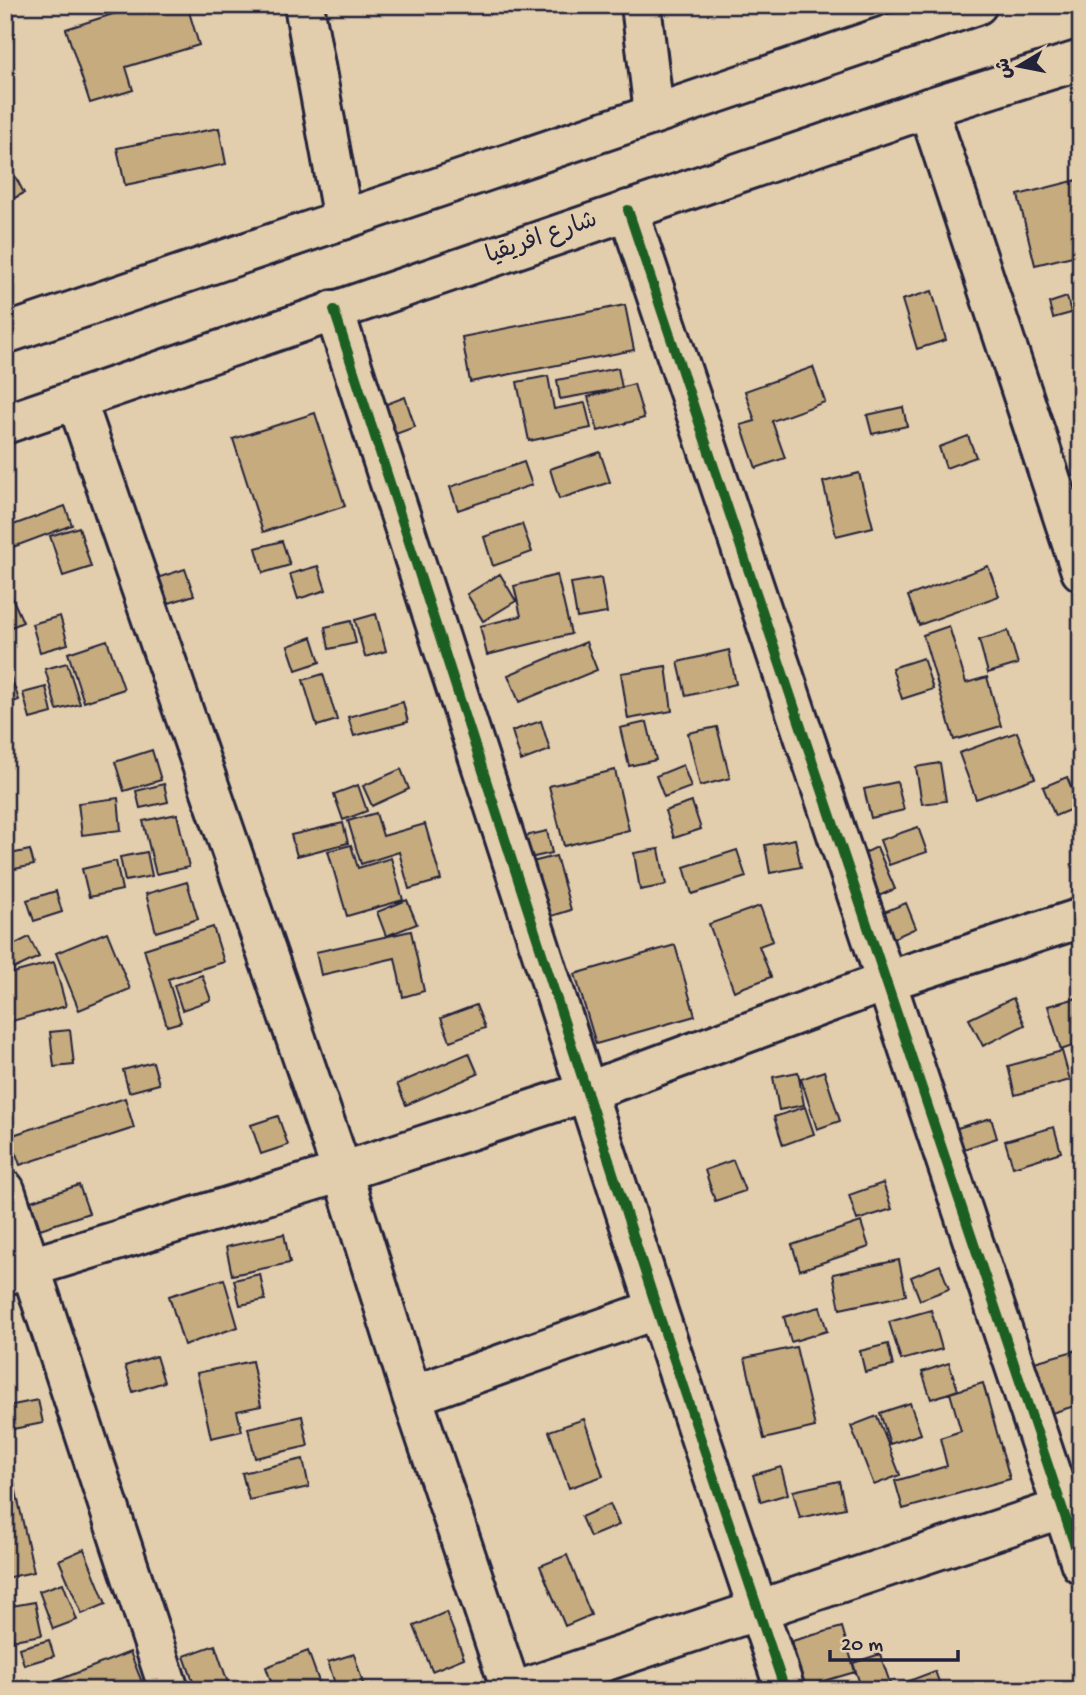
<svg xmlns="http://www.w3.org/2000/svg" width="1086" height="1695" font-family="'Gochi Hand','Playpen Sans Arabic',sans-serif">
<rect width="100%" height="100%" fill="#e2cdac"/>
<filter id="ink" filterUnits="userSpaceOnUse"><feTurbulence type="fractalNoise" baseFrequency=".0143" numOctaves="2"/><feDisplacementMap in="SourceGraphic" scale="14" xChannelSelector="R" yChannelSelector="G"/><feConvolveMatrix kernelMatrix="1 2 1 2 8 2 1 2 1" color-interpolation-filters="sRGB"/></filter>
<g filter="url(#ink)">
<path fill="#c5ab7e" stroke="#22223b" stroke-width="2" d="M141 5H187L199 45 126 67 133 90 90 103 66 29Z
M219 128 226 164 125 185 117 148Z
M5 157 24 193 5 203Z
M1081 179V254L1035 265 1018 195Z
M932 291 946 340 917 349 902 300Z
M1067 297 1071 313 1053 318 1049 303Z
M625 305 634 350 470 382 462 337Z
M813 367 825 402 772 421 785 458 756 468 741 425 755 421 745 391Z
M618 368 622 388 560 399 557 380Z
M548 376 554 409 585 403 591 428 529 441 517 382Z
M634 384 644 418 598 431 588 397Z
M405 397 415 427 382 439 371 410Z
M903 407 907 426 872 434 867 415Z
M315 413 345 506 263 532 233 439Z
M968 436 976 457 946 468 939 447Z
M600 452 610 482 559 499 550 469Z
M524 462 532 485 458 510 450 487Z
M859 473 873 527 836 536 823 482Z
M65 506 72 525 5 550V528Z
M522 524 532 552 493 566 484 537Z
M79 527 91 567 63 576 50 536Z
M282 541 290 565 263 573 256 548Z
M318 566 326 590 298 599 290 574Z
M988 566 999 596 919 625 908 596Z
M185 569 194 595 163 605 154 579Z
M500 574 516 601 483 621 467 594Z
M557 575 571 634 487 655 480 626 521 616 514 586Z
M601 578 607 613 577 618 571 583Z
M11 595 23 622 5 630V598Z
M376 614 386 651 365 657 355 620Z
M60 616 68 644 40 652 32 624Z
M351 621 356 643 329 649 325 627Z
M949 626 966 683 987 677 1001 726 954 740 923 635Z
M1008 631 1018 664 988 673 979 640Z
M312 637 320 662 296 670 288 646Z
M107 640 124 689 84 702 68 653Z
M586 642 597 670 519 702 508 675Z
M729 650 736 684 686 696 678 662Z
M923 658 933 689 902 699 892 668Z
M67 663 80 704 57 710 45 669Z
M7 666 19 700 5 705V667Z
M666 666 672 711 628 719 621 673Z
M323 674 337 720 317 726 303 680Z
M46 687 52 713 30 719 23 693Z
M403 702 408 722 354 736 348 717Z
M541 721 550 750 521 761 512 731Z
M647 722 656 760 629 766 620 728Z
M717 727 730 778 700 786 688 733Z
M1017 732 1035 778 976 799 959 753Z
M152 750 161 780 124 791 115 762Z
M940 763 946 801 922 804 916 767Z
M683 765 691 787 664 797 656 776Z
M401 769 409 789 372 806 363 786Z
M615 770 629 830 564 846 549 786Z
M1067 777 1079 806 1055 816 1043 787Z
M897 782 904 810 871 818 864 789Z
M164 784 168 802 140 808 136 791Z
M358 785 367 811 343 820 334 794Z
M118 798 121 830 82 835 78 803Z
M692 802 701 829 674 838 665 811Z
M376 813 383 836 425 824 441 880 409 889 399 852 361 864 348 821Z
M177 814 189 867 156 874 143 821Z
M343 823 348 843 297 856 291 835Z
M918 827 927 852 889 865 880 840Z
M547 831 552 853 525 859 521 837Z
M795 839 801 867 770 873 765 845Z
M351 845 358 868 391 858 403 900 347 916 328 851Z
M877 847 895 889 874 898 856 857Z
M659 849 666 885 640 890 634 853Z
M30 850 34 865 5 871V855Z
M737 850 746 877 692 894 684 867Z
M147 852 152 876 125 881 120 857Z
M556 856 571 910 536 921 520 865Z
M116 861 122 890 89 897 82 869Z
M187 882 198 919 156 932 146 894Z
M56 891 62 912 34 921 27 900Z
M407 900 417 924 386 936 377 912Z
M906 903 916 928 885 942 874 916Z
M760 906 773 941 759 946 771 977 734 991 709 924Z
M213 927 224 962 168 979 181 1022 167 1026 144 949Z
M411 931 424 991 403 997 395 958 321 975 316 952Z
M107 932 130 989 79 1010 56 953Z
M29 937 39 957 5 973V949Z
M675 945 695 1016 596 1044 575 974Z
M54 962 66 1006 5 1023V975Z
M202 975 211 1000 182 1010 174 985Z
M1013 998 1025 1025 983 1046 969 1019Z
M1077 998 1081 1009V1043L1061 1050 1048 1006Z
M476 1005 485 1028 450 1041 441 1018Z
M70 1030 74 1065 54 1067 50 1032Z
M1062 1051 1070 1080 1015 1095 1008 1066Z
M469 1053 478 1074 406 1105 397 1084Z
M153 1062 159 1084 129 1092 123 1070Z
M824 1071 840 1121 817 1129 801 1079Z
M798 1072 804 1105 779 1110 773 1077Z
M125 1098 134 1128 20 1165 10 1136Z
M805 1107 814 1134 783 1145 774 1117Z
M278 1116 288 1145 261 1154 251 1125Z
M991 1118 997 1138 961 1150 954 1129Z
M1054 1127 1061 1152 1013 1167 1005 1141Z
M733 1160 745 1191 715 1201 705 1170Z
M883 1183 892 1209 857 1220 849 1195Z
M79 1185 89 1213 40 1229 31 1201Z
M861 1222 869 1247 800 1270 792 1245Z
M284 1234 290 1263 232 1275 226 1247Z
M899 1260 906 1295 840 1309 833 1274Z
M940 1265 949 1289 920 1300 911 1277Z
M260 1274 265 1300 240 1305 234 1280Z
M224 1279 238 1327 184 1345 169 1296Z
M820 1307 827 1331 791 1342 784 1317Z
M931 1310 942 1349 901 1360 889 1322Z
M888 1344 893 1366 865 1372 860 1351Z
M796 1347 815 1427 764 1439 745 1358Z
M1081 1349V1404L1042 1416 1027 1364Z
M156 1356 164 1382 133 1392 125 1366Z
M252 1361 261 1406 237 1411 242 1431 211 1438 197 1373Z
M949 1363 958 1390 931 1399 922 1372Z
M983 1383 1010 1479 903 1509 895 1481 947 1466 940 1438 961 1431 950 1393Z
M38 1400 43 1423 13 1429 8 1406Z
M910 1403 921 1434 890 1444 880 1413Z
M302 1416 308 1446 255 1458 248 1428Z
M877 1416 900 1475 874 1485 851 1426Z
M584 1419 603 1476 569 1488 549 1431Z
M303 1459 309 1487 249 1500 242 1473Z
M781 1467 788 1494 761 1502 753 1475Z
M12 1473 34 1572 5 1578V1474Z
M839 1481 845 1508 800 1518 793 1491Z
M610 1504 619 1525 590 1537 581 1517Z
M84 1549 106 1604 82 1614 59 1560Z
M567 1555 591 1615 565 1626 540 1566Z
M63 1583 77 1620 53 1629 39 1591Z
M5 1586 12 1603 5 1605Z
M35 1602 42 1635 13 1640 6 1607Z
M446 1612 464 1658 432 1671 414 1626Z
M842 1627 855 1672 804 1687 792 1641Z
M49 1640 54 1656 24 1665 19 1648Z
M215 1645 228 1683 209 1690H196L184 1656Z
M308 1651 322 1690H274L266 1667Z
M130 1652 145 1690H33Z
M354 1654 365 1690H337L328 1662Z
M880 1654 890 1683 862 1690 853 1663Z
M935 1671 942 1690H894L893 1687Z
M710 1682 712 1690H687Z"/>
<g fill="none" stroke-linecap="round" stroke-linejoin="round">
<defs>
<path id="minor" d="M304 5 343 220
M641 5 654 113
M928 108 1081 571
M628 210 1081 1564
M334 310 657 1309 785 1690
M76 399 342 1172 412 1396 511 1690
M5 1190 169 1690
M5 1275 342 1172 589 1091 887 981 1081 918
M412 1396 657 1309
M519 1690 1081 1502"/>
<path id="tertiary" d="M5 334 977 5
M5 424 928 108 1081 60"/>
</defs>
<use href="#minor" stroke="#22223b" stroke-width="44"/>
<use href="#tertiary" stroke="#22223b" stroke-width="44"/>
<use href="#minor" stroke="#e2cdac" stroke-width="38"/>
<use href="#tertiary" stroke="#e2cdac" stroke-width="38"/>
<defs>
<path id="cycleway" d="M628 210 1081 1564
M334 310 657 1309 785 1690"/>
</defs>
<use href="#cycleway" stroke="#e2cdac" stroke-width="15"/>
<use href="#cycleway" stroke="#1b5e20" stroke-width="10"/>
</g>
</g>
<g text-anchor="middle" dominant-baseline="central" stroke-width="5" stroke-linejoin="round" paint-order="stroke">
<g font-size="24" fill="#22223b" stroke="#e2cdac">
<text transform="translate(542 239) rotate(-19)">شارع افريقيا</text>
</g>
</g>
<rect width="1086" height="1695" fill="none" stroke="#e2cdac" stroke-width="28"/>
<rect x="14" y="14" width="1058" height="1667" fill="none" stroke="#22223b" stroke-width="2.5" filter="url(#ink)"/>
<g transform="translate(1019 66) rotate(260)" stroke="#e2cdac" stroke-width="5" paint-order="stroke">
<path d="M0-5L12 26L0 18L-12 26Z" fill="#22223b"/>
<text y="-10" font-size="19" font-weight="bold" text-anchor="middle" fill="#22223b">ش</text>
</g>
<path d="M830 1650v10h128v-10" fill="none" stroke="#22223b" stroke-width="3.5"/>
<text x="841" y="1650" font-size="21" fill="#22223b" stroke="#e2cdac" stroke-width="5" paint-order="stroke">20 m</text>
</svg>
